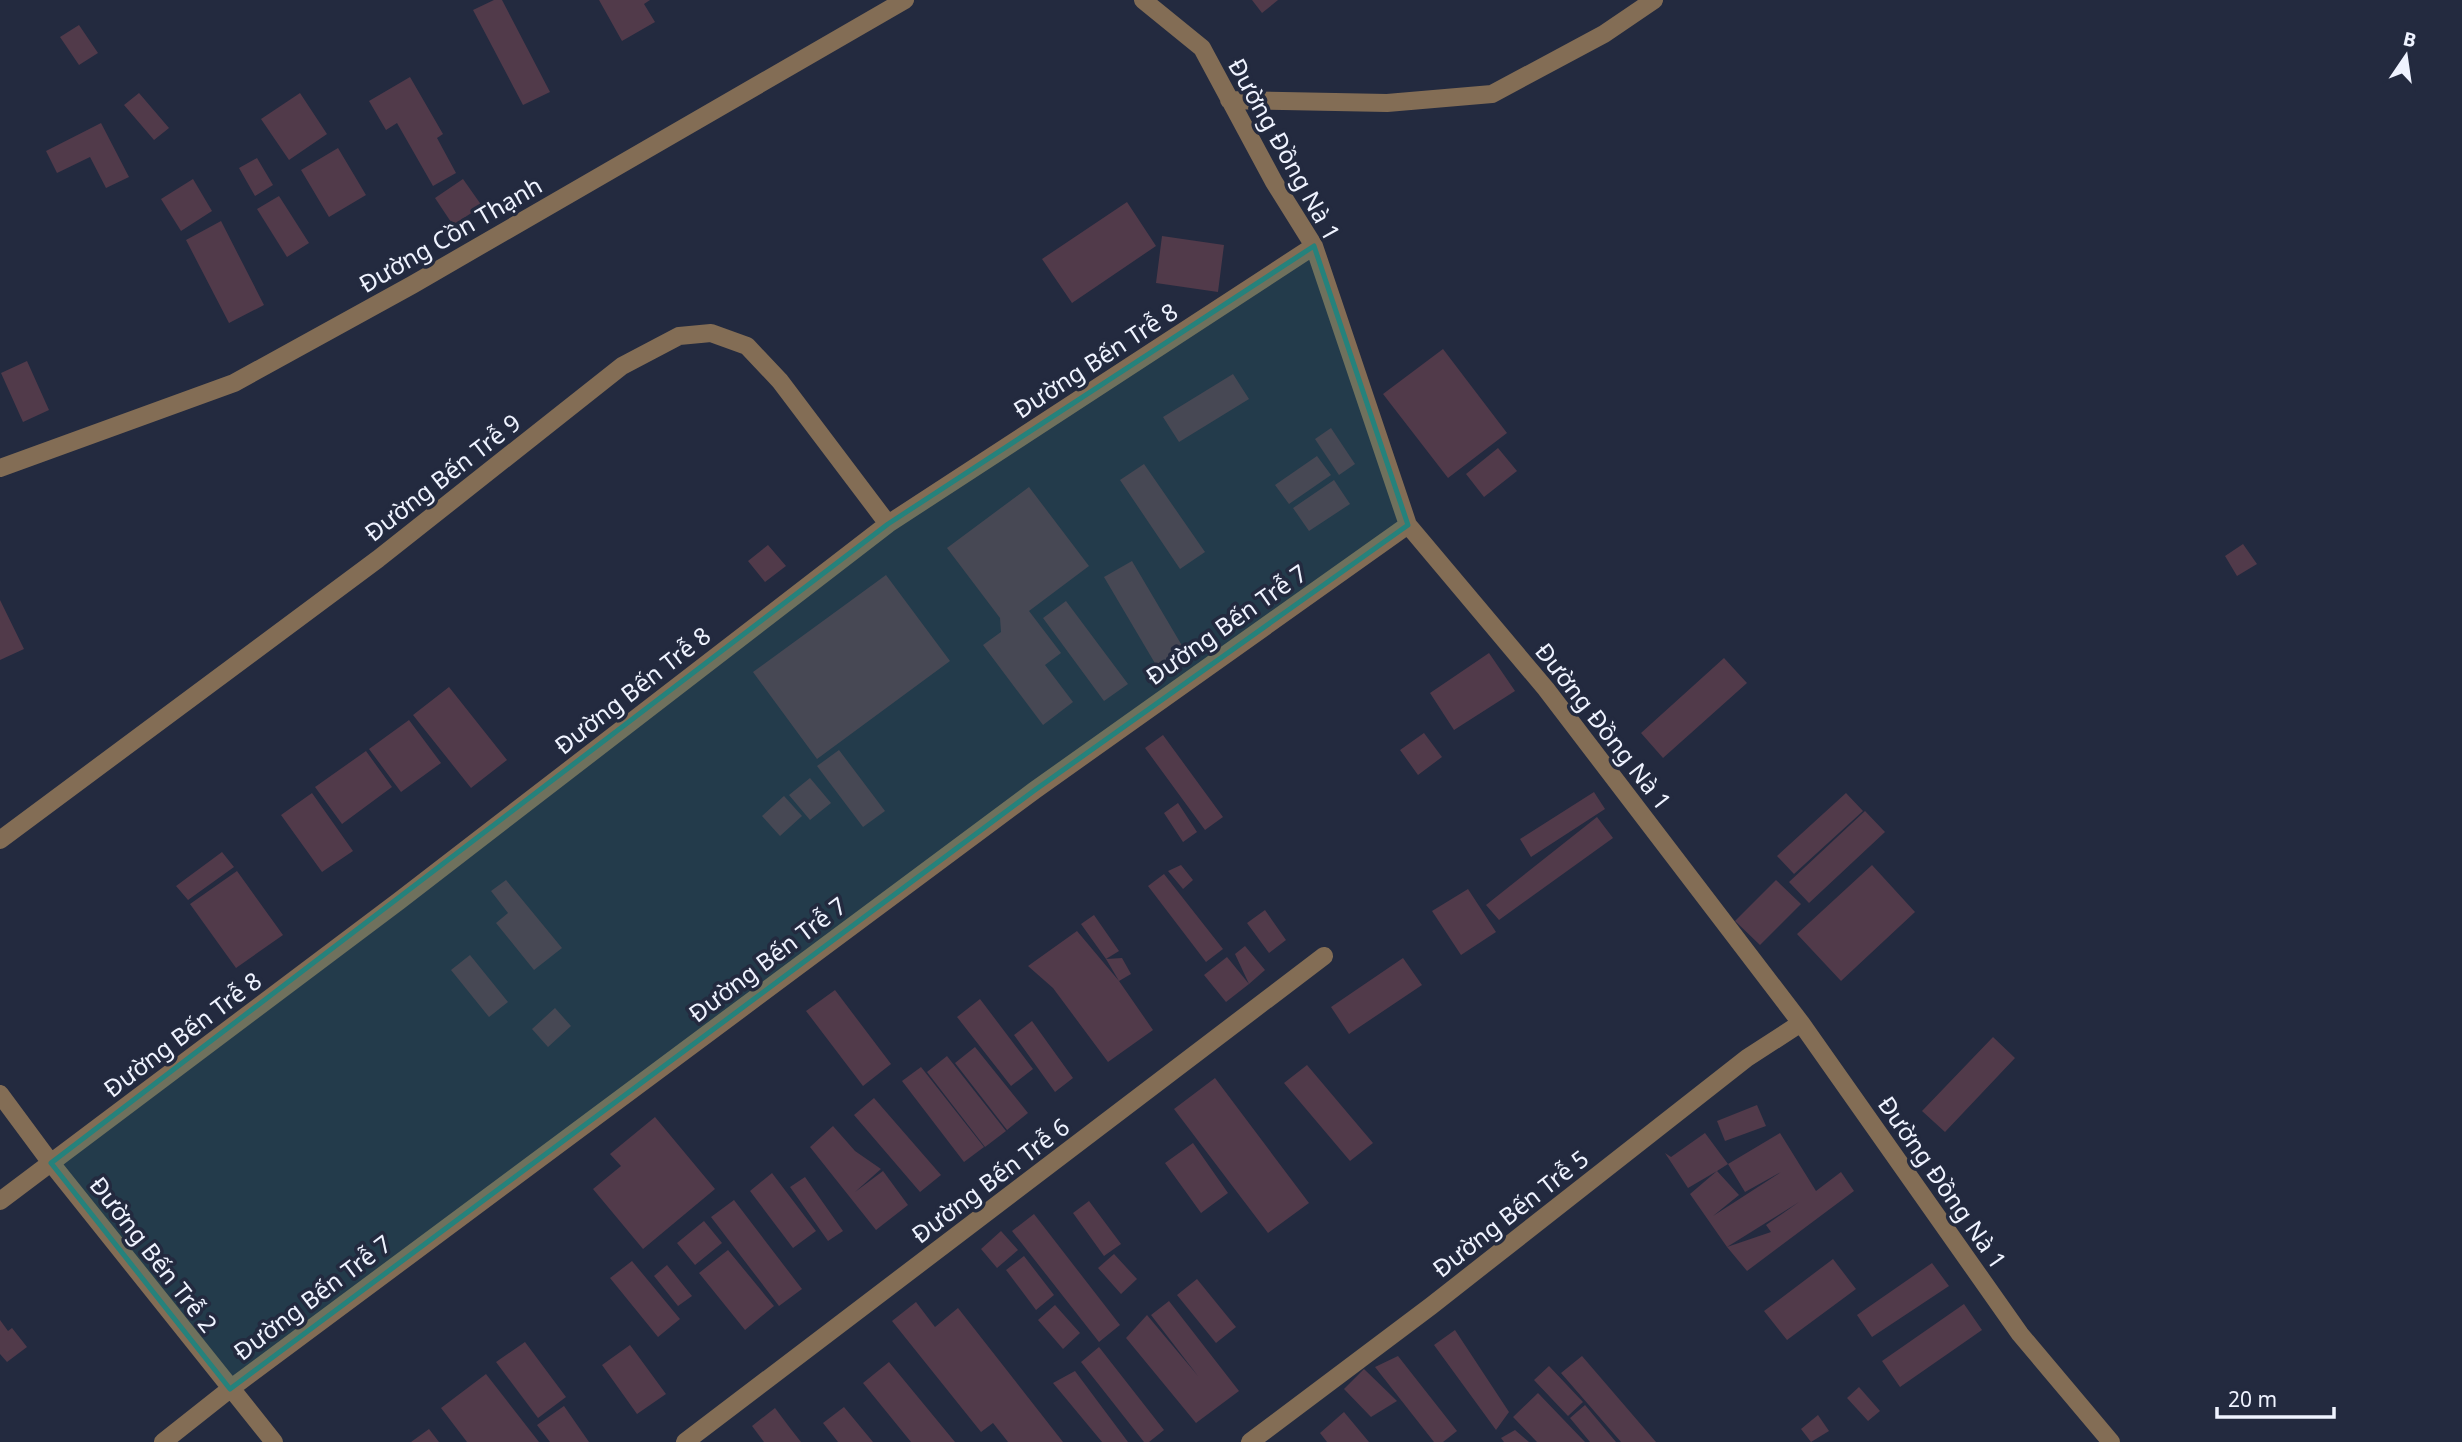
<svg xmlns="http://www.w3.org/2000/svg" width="2462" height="1442" font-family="'Noto Sans',sans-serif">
<rect width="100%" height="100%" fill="#232a3f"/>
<path fill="#513a4a" d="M494 0H502L550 92 523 105 473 10Z
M599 0H650L644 4 655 22 622 41Z
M1252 0H1278L1262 13Z
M79 25 98 53 79 65 60 37Z
M410 77 443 134 437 138 456 173 433 186 397 123 386 130 369 101Z
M139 93 169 128 154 140 124 105Z
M300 93 327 134 289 160 261 119Z
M101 123 129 177 106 188 90 157 57 173 46 151Z
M338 148 366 195 329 217 301 170Z
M257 158 273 185 255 196 239 168Z
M193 179 212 211 181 231 161 199Z
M463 179 482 206 453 225 435 198Z
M279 196 309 243 287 257 257 209Z
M1127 202 1156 246 1072 303 1042 259Z
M221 221 264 305 229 323 186 240Z
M1162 236 1224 245 1218 292 1156 283Z
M1443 349 1507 433 1448 478 1383 394Z
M27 361 49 410 23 422 1 373Z
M1233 374 1249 399 1179 442 1163 417Z
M1331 428 1355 464 1339 475 1315 439Z
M1498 448 1517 471 1484 497 1466 474Z
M1317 456 1331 475 1289 504 1275 485Z
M1144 464 1205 552 1180 569 1120 480Z
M1334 480 1350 504 1309 531 1293 508Z
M1029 487 1089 566 1029 611 1061 653 1045 665 1073 702 1043 725 983 645 1001 632 1000 618 947 548Z
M2243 544 2257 564 2237 576 2225 556Z
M768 545 786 566 765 582 748 561Z
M1132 561 1184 649 1156 665 1104 577Z
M886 575 950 661 817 759 753 672Z
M0 600 24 649 0 660Z
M1066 601 1128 684 1104 701 1043 618Z
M1489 653 1515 691 1454 730 1430 693Z
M1724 658 1747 683 1663 758 1641 733Z
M449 687 507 760 471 788 413 715Z
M409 720 441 763 401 792 369 749Z
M1424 733 1442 757 1418 775 1400 750Z
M1163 735 1223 817 1205 830 1145 748Z
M839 750 885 811 863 827 817 766Z
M366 751 392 787 342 824 315 787Z
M810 778 831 803 810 820 789 795Z
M1594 792 1605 809 1531 857 1520 839Z
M312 793 353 851 322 872 281 815Z
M1846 793 1863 811 1794 874 1777 856Z
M784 796 802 816 780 836 762 816Z
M1178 803 1197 832 1183 842 1164 813Z
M1865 811 1885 832 1809 903 1789 882Z
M1597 817 1613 838 1499 920 1486 905Z
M222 852 234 867 188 900 176 886Z
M1181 865 1193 880 1183 889 1168 871Z
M1872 865 1915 912 1841 981 1797 934Z
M237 871 283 935 236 968 190 904Z
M1164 874 1223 949 1206 962 1148 886Z
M506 880 562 948 534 970 496 923 508 913 491 891Z
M1776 880 1801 904 1760 945 1735 921Z
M1468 889 1496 932 1461 955 1432 911Z
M1265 910 1286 940 1269 953 1247 923Z
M1094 915 1119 951 1106 959 1081 924Z
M1077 931 1119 981 1106 959 1122 958 1131 974 1119 981 1153 1030 1108 1062 1053 988 1028 966Z
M1245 946 1265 970 1249 984 1235 954Z
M470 955 508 1002 489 1017 451 970Z
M1227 957 1249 984 1226 1002 1204 975Z
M1403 958 1422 985 1349 1034 1331 1007Z
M835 990 891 1064 863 1086 806 1011Z
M980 999 1033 1069 1011 1086 957 1017Z
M555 1008 571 1026 548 1047 532 1029Z
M1032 1021 1073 1078 1055 1092 1014 1035Z
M1993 1037 2015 1058 1945 1132 1922 1111Z
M975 1047 1028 1113 1007 1130 955 1063Z
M947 1056 1006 1131 985 1147 927 1072Z
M1307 1065 1373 1143 1350 1161 1284 1083Z
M921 1067 984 1147 964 1162 902 1081Z
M1215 1078 1309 1203 1268 1233 1174 1109Z
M874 1098 941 1175 920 1192 854 1115Z
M1757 1105 1766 1126 1725 1141 1717 1121Z
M655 1117 715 1189 643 1249 593 1189 621 1166 610 1154Z
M833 1126 855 1151 881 1169 855 1192 883 1171 908 1205 876 1230 810 1147Z
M1705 1133 1728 1164 1717 1171 1739 1195 1713 1216 1781 1172 1745 1192 1728 1164 1780 1133 1816 1191 1841 1172 1854 1191 1747 1271 1727 1247 1771 1232 1766 1225 1799 1202 1727 1247 1690 1194 1717 1171 1688 1188 1665 1153 1671 1157Z
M1193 1143 1228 1193 1201 1213 1165 1163Z
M772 1173 816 1231 793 1248 750 1191Z
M805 1177 843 1231 828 1241 790 1187Z
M734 1200 802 1289 779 1306 711 1217Z
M1089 1201 1121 1244 1104 1256 1073 1213Z
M1034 1214 1120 1325 1099 1342 1012 1231Z
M704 1221 722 1243 695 1265 677 1243Z
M1001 1231 1018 1250 997 1268 981 1249Z
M728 1250 774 1306 745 1330 699 1273Z
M1114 1254 1137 1279 1121 1294 1098 1268Z
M1024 1256 1054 1295 1036 1310 1006 1270Z
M1833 1259 1856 1289 1787 1340 1764 1311Z
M632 1261 680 1319 658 1337 610 1278Z
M1932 1263 1949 1286 1872 1337 1857 1315Z
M667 1265 692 1296 678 1306 654 1276Z
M1197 1279 1236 1327 1216 1343 1177 1295Z
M1169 1301 1239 1391 1196 1423 1126 1338 1147 1315 1198 1376 1151 1315Z
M916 1302 935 1327 958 1308 1063 1442H1008L993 1423 981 1432 892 1321Z
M1964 1304 1982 1330 1900 1387 1882 1361Z
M1055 1305 1080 1333 1063 1349 1038 1320Z
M0 1320 8 1331 12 1328 27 1347 7 1362 0 1354Z
M1455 1330 1509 1412 1496 1430 1434 1345Z
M525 1342 566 1397 538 1418 496 1362Z
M630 1345 666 1394 637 1414 602 1365Z
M1099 1347 1164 1430 1149 1442H1144L1081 1362Z
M1398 1356 1457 1431 1443 1442H1434L1375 1367Z
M1582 1356 1656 1442H1621L1561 1373Z
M889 1362 955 1442H911L863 1383Z
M1549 1366 1583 1402 1568 1416 1534 1380Z
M1364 1369 1397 1401 1371 1417 1344 1389Z
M1075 1371 1128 1442H1102L1053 1383Z
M486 1374 539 1442H467L441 1408Z
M1859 1387 1880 1411 1868 1421 1847 1398Z
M1538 1393 1585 1442H1537L1513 1417Z
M1585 1405 1616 1442H1590L1570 1418Z
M564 1406 589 1442H550L537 1425Z
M844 1407 873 1442H838L823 1423Z
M775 1408 790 1428 801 1442H764L752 1426Z
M1344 1412 1369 1442H1327L1320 1433Z
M1818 1415 1829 1431 1811 1442 1801 1429Z
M429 1429 439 1442H411Z
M1515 1430 1529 1442H1504L1501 1438Z"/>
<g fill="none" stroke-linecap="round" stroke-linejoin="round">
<path stroke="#836d55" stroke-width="18" d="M1143 0 1202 48 1274 182 1314 246 1408 525 1546 689 1801 1023 2020 1334 2111 1442
M1229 100 1387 103 1492 94 1604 34 1654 0
M0 468 234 383 412 285 905 0
M0 840 378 559 622 366 679 336 711 333 747 346 780 381 888 524
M0 1094 51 1163 274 1442
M0 1201 399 901 888 524 1314 246
M163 1442 230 1389 1035 790 1408 525
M685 1442 1324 956
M1250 1442 1431 1306 1747 1058 1801 1023"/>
</g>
<path fill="#25827c" fill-opacity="0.2" stroke="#25827c" stroke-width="5" stroke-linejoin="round" d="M1314 246 1408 525 1035 790 230 1389 51 1163 888 524Z"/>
<g text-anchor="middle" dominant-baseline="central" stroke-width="7" stroke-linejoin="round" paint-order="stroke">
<g font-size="24" fill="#eff3ff" stroke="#232a3f">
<text transform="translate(1285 149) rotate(61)">Đường Đồng Nà 1</text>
<text transform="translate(450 234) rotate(-30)">Đường Cồn Thạnh</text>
<text transform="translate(1095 360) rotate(-33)">Đường Bến Trễ 8</text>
<text transform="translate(442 477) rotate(-38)">Đường Bến Trễ 9</text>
<text transform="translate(1226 624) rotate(-35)">Đường Bến Trễ 7</text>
<text transform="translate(632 690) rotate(-38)">Đường Bến Trễ 8</text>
<text transform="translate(1604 726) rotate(52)">Đường Đồng Nà 1</text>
<text transform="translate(767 959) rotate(-37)">Đường Bến Trễ 7</text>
<text transform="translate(182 1034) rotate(-37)">Đường Bến Trễ 8</text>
<text transform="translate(990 1180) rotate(-37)">Đường Bến Trễ 6</text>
<text transform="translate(1943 1182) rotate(55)">Đường Đồng Nà 1</text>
<text transform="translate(1510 1213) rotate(-38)">Đường Bến Trễ 5</text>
<text transform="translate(154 1254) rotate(52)">Đường Bến Trễ 2</text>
<text transform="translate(312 1297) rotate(-37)">Đường Bến Trễ 7</text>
</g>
</g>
<g transform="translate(2406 56) rotate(13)" stroke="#232a3f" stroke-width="5" paint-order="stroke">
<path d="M0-5L12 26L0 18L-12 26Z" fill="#eff3ff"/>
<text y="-10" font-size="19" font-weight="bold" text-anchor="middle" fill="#eff3ff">B</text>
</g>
<path d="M2217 1407v10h117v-10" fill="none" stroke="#eff3ff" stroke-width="3.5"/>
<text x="2228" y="1407" font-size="21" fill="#eff3ff" stroke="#232a3f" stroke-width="5" paint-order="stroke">20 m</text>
</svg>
